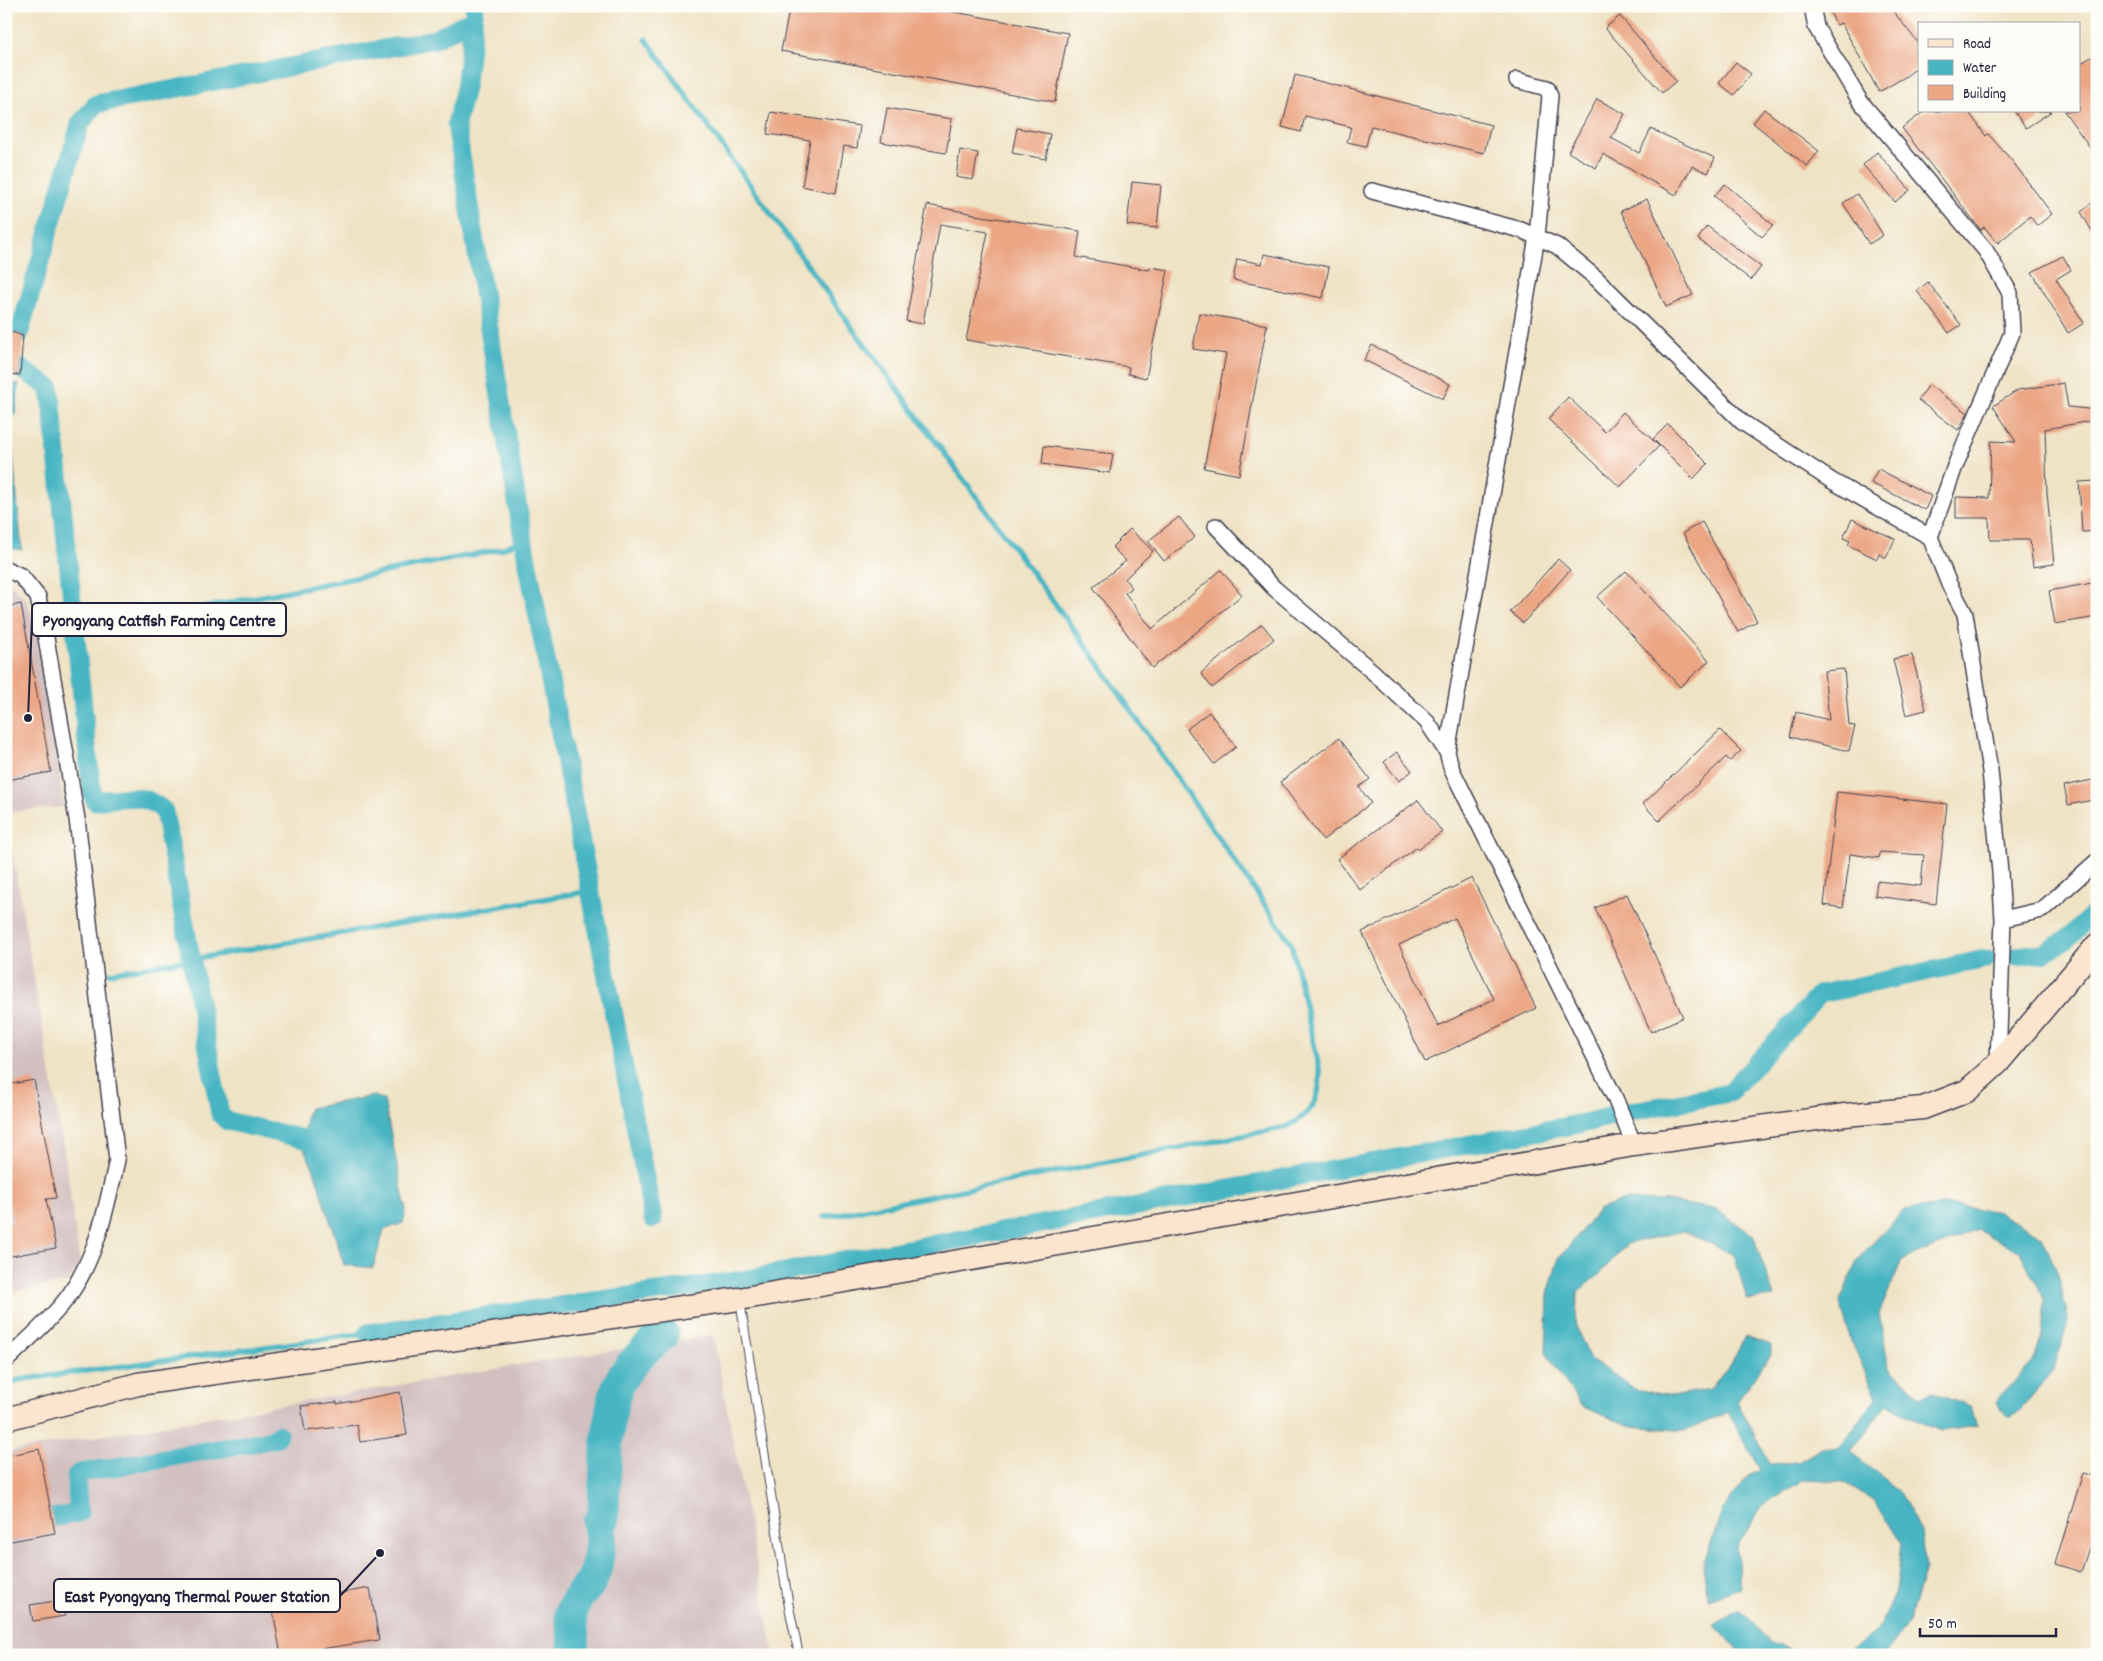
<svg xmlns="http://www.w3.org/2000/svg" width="2103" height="1661" font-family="Dekko,sans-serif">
<rect width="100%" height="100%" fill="#fdfcf7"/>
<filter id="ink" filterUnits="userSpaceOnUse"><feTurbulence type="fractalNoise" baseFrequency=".02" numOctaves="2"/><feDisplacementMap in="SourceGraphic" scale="10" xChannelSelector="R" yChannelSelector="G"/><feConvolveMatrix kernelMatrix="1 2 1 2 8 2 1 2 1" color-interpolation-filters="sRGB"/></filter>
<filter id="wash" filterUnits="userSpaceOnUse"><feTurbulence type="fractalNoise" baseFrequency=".0096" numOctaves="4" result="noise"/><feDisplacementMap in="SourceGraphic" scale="20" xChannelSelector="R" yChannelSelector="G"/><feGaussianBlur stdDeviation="1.12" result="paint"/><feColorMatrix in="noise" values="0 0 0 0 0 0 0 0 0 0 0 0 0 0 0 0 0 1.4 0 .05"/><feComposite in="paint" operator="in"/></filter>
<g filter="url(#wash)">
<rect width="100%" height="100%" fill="#efe3c5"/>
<path fill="#d2bfc0" d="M6 580 27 600 36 629 64 807 6 812Z
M6 815 65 1157 80 1264 68 1282 6 1293Z
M713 1335 774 1655H6V1452L524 1364Z"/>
<path fill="#47b5c2" stroke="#346c7e" d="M6 383 19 384 16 410 10 426H6Z
M11 435 22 550 6 548V436Z
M373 1096 384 1100 406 1210 403 1223 384 1230 373 1268 344 1265 314 1170 303 1147 306 1116 309 1108Z
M1624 1200 1666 1201 1715 1209 1753 1235 1774 1297 1747 1300 1734 1255 1684 1231 1627 1244 1599 1275 1577 1293 1576 1328 1591 1359 1634 1389 1672 1396 1710 1389 1732 1363 1745 1336 1771 1345V1355L1737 1402 1770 1464 1798 1462 1822 1448 1838 1449 1877 1397 1852 1345 1840 1302 1857 1260 1904 1210 1949 1204 1999 1212 2042 1236 2058 1274 2069 1322 2054 1368 2024 1406 2010 1418 1995 1401 2033 1362 2042 1336 2045 1300 2020 1252 1978 1230 1902 1260 1879 1314 1889 1367 1920 1397 1931 1391 1971 1406 1977 1426 1940 1431 1898 1411 1888 1403 1851 1451 1900 1494 1921 1532 1925 1569 1909 1623 1884 1655H1841L1877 1631 1896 1590 1902 1545 1875 1501 1844 1482 1803 1480 1762 1506 1737 1547 1740 1588 1708 1599 1703 1565 1722 1511 1749 1475 1760 1469 1728 1412 1686 1431 1630 1426 1581 1406 1546 1352 1548 1294 1558 1260 1598 1210Z
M1740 1610 1772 1643 1810 1655H1742L1715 1624Z"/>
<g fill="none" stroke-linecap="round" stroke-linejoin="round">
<path stroke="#47b5c2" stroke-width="5.5" d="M646 39 848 322 1097 661 1291 943 1320 1072C1320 1102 1312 1113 1287 1127L824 1217
M75 633 502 549 523 539
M110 973 590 891
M6 1388 18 1380 368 1333"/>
<path stroke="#47b5c2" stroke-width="19" d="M475 6 465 88 456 124 523 539 653 1219
M19 334 80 124 96 104 435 39 473 19
M20 368 50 388 92 793 95 801C123 798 142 791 164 811L220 1114 227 1121 304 1139
M2016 956 2043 953 2065 941 2097 911
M368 1333 736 1281 1589 1122 1623 1113 1729 1093 1820 994 1986 959
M52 1518 79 1513 76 1477 79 1473 275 1439 278 1434"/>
<path stroke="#47b5c2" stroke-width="32" d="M573 1655 574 1641 570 1612 580 1595 591 1583 596 1568 601 1540 598 1523 603 1519C605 1486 605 1406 621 1379 632 1361 647 1348 663 1335"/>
</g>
<g id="blocks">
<path fill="#eba684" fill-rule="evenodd" d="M790 6H922L1068 33 1055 102 781 51Z
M1826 6H1889L1919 44V66L1905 77 1879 92 1841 23 1837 25Z
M1620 16 1676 81 1662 93 1605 28Z
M2097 54V157L2064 111H2079V64Z
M1736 62 1751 74 1734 95 1719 83Z
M1295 75 1491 125 1484 153 1371 126 1366 146 1347 142 1351 127 1305 116 1301 132 1282 127Z
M1597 99 1625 114 1611 138 1639 153 1651 129 1715 158 1708 173 1692 166 1676 195 1603 154 1596 168 1568 152Z
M887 108 952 119 946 153 881 142Z
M1764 109 1819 151 1807 166 1753 123Z
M1925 111H1968L1986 136 1988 134 2013 162 2052 214 2037 226 2030 216 1998 243 1984 227 1981 230 1902 128Z
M2014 111H2052L2026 128Z
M771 112 860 126 857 148 844 146 836 193 802 186 810 140 767 134Z
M1017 128 1050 134 1046 159 1012 153Z
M960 150 978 153 973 180 956 177Z
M1877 152 1910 190 1895 202 1863 165Z
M1132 182 1161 185 1157 228 1127 225Z
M1725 184 1773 225 1762 237 1714 196Z
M1857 194 1883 235 1869 244 1843 203Z
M1647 199 1693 295 1666 307 1621 211Z
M2097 199V240L2081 212Z
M927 205 975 214V215L1080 231 1076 257 1149 270 1150 267 1168 270 1146 378 1128 374 1129 367 966 340 988 232 940 224 923 324 906 321Z
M1707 226 1761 267 1751 280 1698 239Z
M1264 254 1329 267 1323 298 1233 280 1237 259 1262 264Z
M2063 256 2071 270 2056 279 2084 323 2068 333 2032 272Z
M1928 282 1961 325 1949 333 1917 291Z
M1199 313 1267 325 1239 475 1204 468 1226 354 1193 349Z
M12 332 23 336 20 375 6 374V341Z
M1372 345 1450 384 1443 399 1364 360Z
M2064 383 2068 407 2097 410V420L2045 429 2047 493 2054 564 2033 567 2030 540H1990L1989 518H1956V497L1989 498 1991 441 2016 442 1993 406 2018 390Z
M1929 385 1968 413 1958 430 1918 400Z
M1568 397 1605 432 1623 412 1659 446 1620 487 1548 419Z
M1668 424 1708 464 1693 479 1653 439Z
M1044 446 1113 454 1110 473 1042 464Z
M1878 469 1931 496 1925 510 1871 483Z
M2097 481V531L2082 532 2079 482Z
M1179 517 1195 537 1164 561 1148 541Z
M1852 519 1895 539 1886 558 1879 554 1877 559 1848 545 1850 541 1843 538Z
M1702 522 1757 621 1738 632 1683 533Z
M1130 529 1153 551 1125 579 1132 588 1125 593 1152 629 1221 570 1242 595 1152 668 1093 587 1126 561 1112 547Z
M1558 559 1570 570 1523 623 1510 612Z
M1626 571 1709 661 1680 687 1597 597Z
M2097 582V617L2055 624 2049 591Z
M21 604 51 772 6 780V607Z
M1262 624 1274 639 1212 688 1201 673Z
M1912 655 1926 710 1906 715 1893 659Z
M1844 669 1849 725 1855 726 1849 751 1790 737 1796 712 1829 720 1824 671Z
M1209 712 1236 747 1214 764 1187 729Z
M1720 730 1741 751 1730 761 1726 757 1659 821 1643 804Z
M1339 738 1370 779 1359 787 1371 803 1323 840 1280 782Z
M1397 752 1412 771 1399 781 1384 762Z
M2097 779V799L2068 805 2064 786Z
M1837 792 1947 804 1936 904 1875 896 1877 881 1921 886 1924 855 1880 852 1879 858 1850 854 1843 908 1824 905Z
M1418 800 1442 832 1418 849 1417 847 1360 890 1337 859Z
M1472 878 1536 1008 1425 1062 1362 932ZM1455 918 1494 999 1438 1026 1399 945Z
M1627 894 1683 1017 1651 1032 1595 908Z
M34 1080 56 1198 46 1199 56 1248 6 1257V1224L13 1223 6 1188V1085Z
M400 1392 407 1435 360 1442 357 1425 305 1431 301 1406 337 1402V1404Z
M39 1449 55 1533 6 1542V1456Z
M2083 1473 2097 1477V1523L2081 1572 2055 1564Z
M370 1588 379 1640 281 1655 272 1605Z
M62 1600 65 1616 33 1621 30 1605Z"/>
</g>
</g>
<g filter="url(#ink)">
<use href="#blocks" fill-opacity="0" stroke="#413f50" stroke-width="1"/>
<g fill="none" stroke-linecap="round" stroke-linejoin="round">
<defs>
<path id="service" d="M740 1301 789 1607 799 1655"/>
<path id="minor" d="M1812 6 1816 27 1860 101 1986 251 2010 293 2012 333 1955 466 1930 537 1949 584 1965 614 1990 771 2000 872 2003 919 2042 910 2097 861
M1517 80 1547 88 1550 96 1537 237 1447 752 1452 770 1615 1098 1634 1145
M1372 191 1521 230 1557 246 1596 278 1742 422 1832 481 1930 537
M1216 526 1274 588 1373 672 1427 722 1447 752
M6 569 21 576 38 597 46 638 77 819 117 1160C107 1206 97 1255 70 1294 55 1316 26 1341 6 1361
M1998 1063 2003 919"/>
<path id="secondary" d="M6 1419 138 1384 739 1299 1634 1145 1845 1115 1923 1108 1967 1091 1998 1063 2097 945"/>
</defs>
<use href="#service" stroke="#413f50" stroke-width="10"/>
<use href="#minor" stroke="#413f50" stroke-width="18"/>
<use href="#secondary" stroke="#413f50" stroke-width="25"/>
<use href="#service" stroke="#fff" stroke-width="8"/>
<use href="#minor" stroke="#fff" stroke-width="15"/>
<use href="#secondary" stroke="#fbe5cf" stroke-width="22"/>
</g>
</g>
<path fill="none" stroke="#22223b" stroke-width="2" d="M28 718L32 619M380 1553L340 1596"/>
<g fill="#22223b" stroke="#fdfcf7" stroke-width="2">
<circle cx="28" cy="718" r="5"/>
<circle cx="380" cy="1553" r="5"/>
</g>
<g fill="#fdfcf7" stroke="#22223b" stroke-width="2">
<rect x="32" y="603" width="254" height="33" rx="5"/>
<rect x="54" y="1579" width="286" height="33" rx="5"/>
</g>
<g font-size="18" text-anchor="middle" font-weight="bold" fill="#22223b">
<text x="159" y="626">Pyongyang Catfish Farming Centre</text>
<text x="197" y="1602">East Pyongyang Thermal Power Station</text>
</g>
<rect width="2103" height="1661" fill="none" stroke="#fdfcf7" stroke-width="25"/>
<rect x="1918" y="22" width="162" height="90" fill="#fdfcf7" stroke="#a5a5ac"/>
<rect x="1928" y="39" width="25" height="8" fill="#fbe5cf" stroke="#a5a5ac"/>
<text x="1963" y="48" font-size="15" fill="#22223b">Road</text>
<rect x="1928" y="60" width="25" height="15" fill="#47b5c2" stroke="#a5a5ac"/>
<text x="1963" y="72" font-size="15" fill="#22223b">Water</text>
<rect x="1928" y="85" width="25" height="15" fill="#eba684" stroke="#a5a5ac"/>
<text x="1963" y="98" font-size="15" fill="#22223b">Building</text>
<path d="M1920 1628v8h136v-8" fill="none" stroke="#22223b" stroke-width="2.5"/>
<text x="1928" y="1628" font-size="15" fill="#22223b" stroke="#fdfcf7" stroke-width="4" paint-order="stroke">50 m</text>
</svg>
